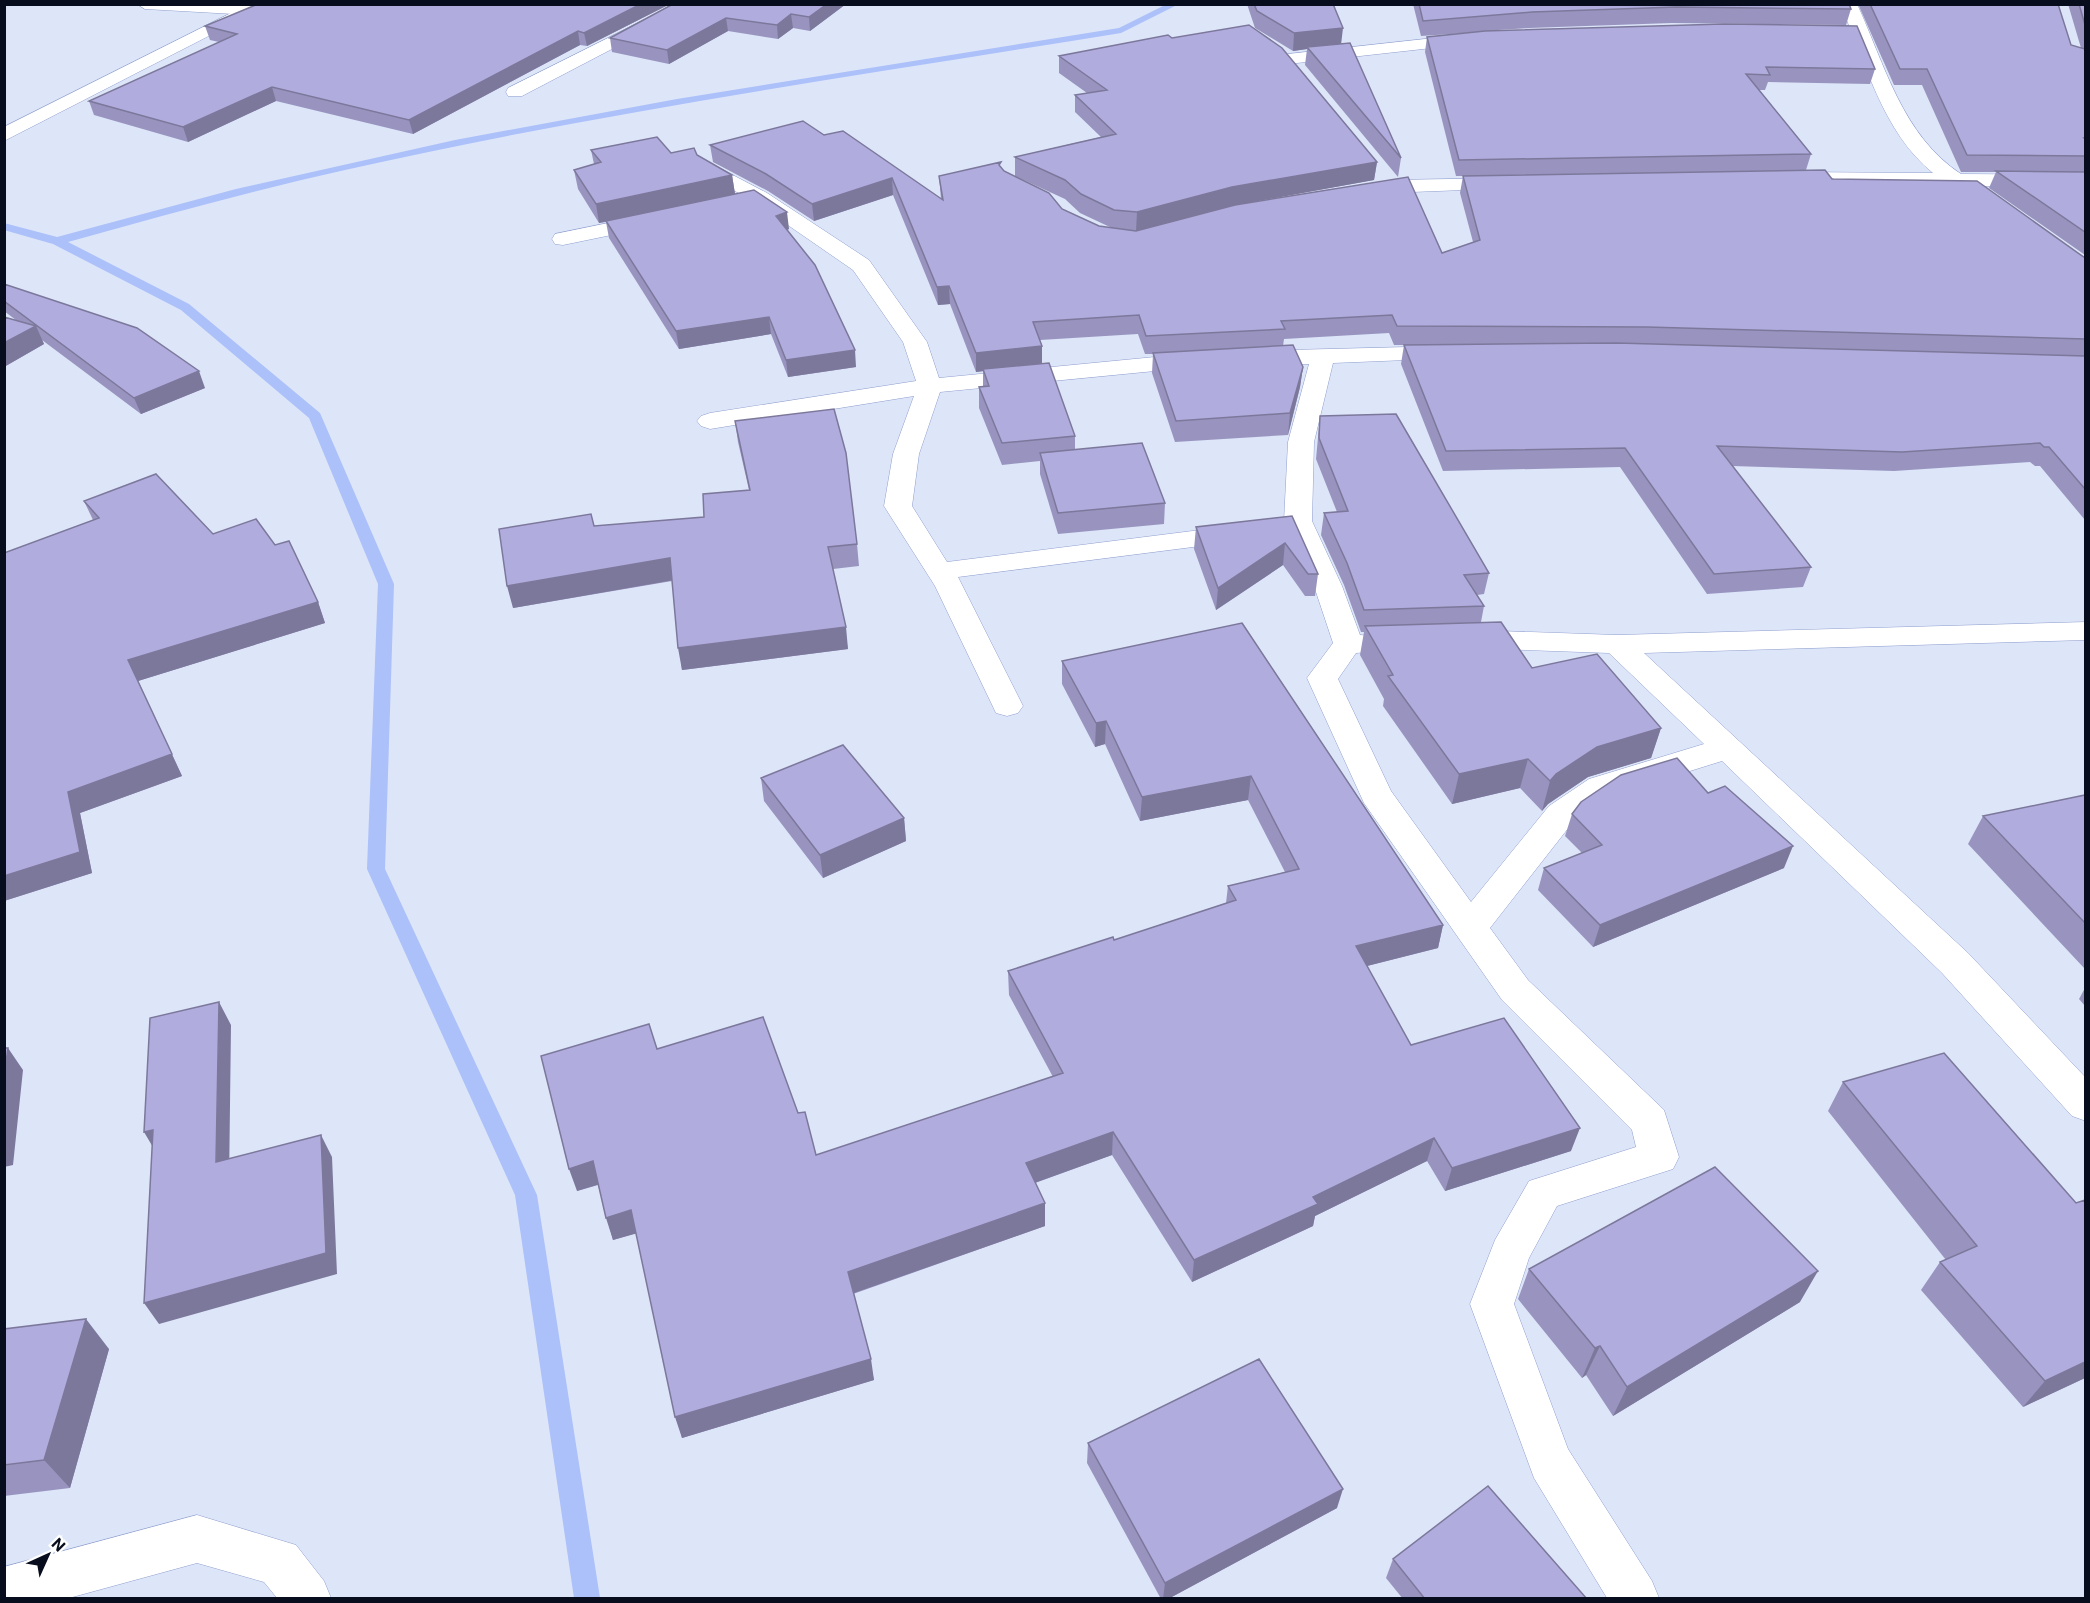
<svg xmlns="http://www.w3.org/2000/svg" width="2090" height="1603" font-family="Roboto,sans-serif">
<rect width="100%" height="100%" fill="#dde5f9"/>
<g fill="none" stroke-linecap="round" stroke-linejoin="round">
<path fill="#acc0f9" fill-rule="evenodd" d="M1167 4H1179L1121 33C862 75 601 112 345 170 251 191 160 216 68 242L189 304 320 413 394 584 385 869 537 1195 600 1598H574L515 1195 367 869 378 584 309 418 181 310 53 244 4 230V223L57 237 236 189 455 140 677 99 1119 28Z"/>
<defs>
<path id="street" d="M137 4H245L258 6 261 10 252 15 145 9Z
M676 4H698L522 96H508L506 92 508 88Z
M1840 4H1857C1885 65 1902 135 1961 174L2086 175V187L1969 186 1961 189 1951 186 1780 182 1777 178 1780 174 1787 172 1933 173C1882 132 1866 62 1840 4Z
M1471 34 1477 35 1480 39 1477 43 1288 64 1279 59 1288 54Z
M708 162 767 193 869 260 927 342 939 378 1196 353 1205 355 1208 360 1205 365 1196 367 940 392 919 454 912 506 947 562 1240 525 1250 527 1254 533 1250 539 1240 541 958 577 1023 706 1018 713 1007 716 996 713 935 586 884 506 893 454 914 396 710 429 701 426 697 421 701 416 710 413 916 381 903 342 853 270 753 201 701 172 698 168 701 164Z
M1508 178 1515 180 1518 184 1515 188 1361 194 1358 190 1361 186 1393 180Z
M652 214 660 215 663 220 660 225 563 245 555 244 552 239 555 234Z
M1448 346 1456 348 1460 353 1456 358 1333 363 1314 442 1312 521 1342 586 1360 635 1381 637 1385 644 1381 651 1356 653 1338 679 1391 791 1471 902 1549 806 1589 779 1704 744 1609 653 1470 648 1459 646 1455 639 1459 632 1470 630 1617 635 2086 622V640L1644 653 1968 953 2086 1078V1121L2072 1116 1942 973 1722 761 1613 795 1573 822 1490 928 1528 980 1664 1110 1679 1157 1673 1169 1557 1206 1529 1258 1514 1304 1568 1449 1652 1581 1659 1598H1607L1534 1478 1470 1304 1495 1240 1529 1181 1636 1147 1632 1130 1502 1000 1364 803 1307 678 1333 643 1314 586 1284 521 1288 442 1309 364 1254 365 1245 363 1242 358 1245 353 1254 351Z
M197 1515 296 1545 324 1581 331 1598H277L264 1582 197 1563 69 1598H4V1567Z"/>
<path id="secondary" d="M249 4H271L4 141V127Z"/>
</defs>
<use href="#street" stroke="#8f9fce" stroke-width="1"/>
<use href="#secondary" stroke="#8f9fce" stroke-width="1"/>
<use href="#street" fill="#fff" fill-rule="evenodd"/>
<use href="#secondary" fill="#fff" fill-rule="evenodd"/>
</g>
<path fill="#9894bf" fill-rule="evenodd" d="M258 4H670L587 46 580 45 413 134 276 101 188 142 94 115 89 101 219 42 210 40 205 26Z
M673 4H846L810 31 793 28 778 39 728 31 669 64 612 52 610 38Z
M1247 4H1333L1341 44 1401 158 1398 177 1305 65 1307 49 1293 51 1255 28Z
M1413 4H1849L1851 9 1846 25 1672 23 1529 28 1497 30 1875 69 1870 84 1768 82 1765 90H1759L1811 154 1806 170 2085 258V520L2040 466H2035L2030 462 1894 471 1732 466 1811 567 1803 587 1707 594 1620 467 1443 471 1401 364 1404 345H1394L1389 333 1284 339 1283 346 1303 367 1300 387 1288 435 1175 442 1152 373 1153 354H1145L1138 334 1040 340 1042 346V364L1075 436V449L1165 503 1164 524 1058 534 1040 474V461L1002 465 979 408V387L983 386V371L976 372 950 304 938 305 893 195 814 221 768 191 713 162 710 145 824 135 941 199 939 176 1001 168 1004 171 1062 209 1099 226 1112 228 1080 213 1065 199 1015 176V157L1101 137 1075 112V95L1087 93 1059 73V56L1172 38 1377 162 1374 180 1256 201 1442 253 1473 242 1460 193 1463 176H1456L1425 52 1427 37 1466 33 1421 36ZM1231 206 1136 231 1123 230 1136 231Z
M1858 4H2058L2071 45 2081 48 2068 4H2085V255L1989 188 1996 172H1961L1922 85H1894Z
M591 150 697 155 732 175 735 194 789 229 787 230 856 367 788 377 771 334 679 349 609 238 606 222 599 223 578 189 574 170 594 164Z
M4 284 205 388 141 414 42 340 44 344 4 367V317L16 320 4 311Z
M1320 416 1489 573 1484 594 1477 595 1484 606 1481 622 1532 668 1661 728 1651 758 1588 777 1548 804 1542 811 1520 788 1452 804 1383 706 1384 699 1360 655 1364 632H1361L1344 585 1321 535 1324 513 1337 512 1316 459Z
M735 421 857 544 859 566 833 569 848 649 682 670 672 581 513 608 594 526 704 517 749 490 738 442Z
M84 501 213 534 318 602 325 623 138 681 182 776 80 813 92 873 4 901V553L93 520Z
M1292 516 1318 574 1315 596H1305L1283 565 1216 610 1194 549 1196 527Z
M1242 623 1443 925 1438 948 1367 966 1411 1045 1571 1151 1445 1191 1427 1161 1315 1216 1313 1226 1192 1282 1112 1155 1035 1183 1045 1226 853 1294 874 1380 682 1438 636 1233 613 1240 598 1185 577 1191 657 1049 798 1113 816 1155 1053 1077 1009 995 1008 971 1114 940 1226 903 1228 886 1285 872 1248 800 1140 821 1105 744 1095 747 1062 684V661Z
M761 778 904 818 906 841 823 878 764 801Z
M1708 793 1784 868 1593 947 1538 890 1544 868 1582 853 1565 836 1572 814Z
M2085 795V969L1968 844 1983 816Z
M2085 988V1006L2079 999Z
M1843 1082 2076 1203 2085 1378 2023 1407 1921 1290 1940 1262 1946 1260 1828 1111Z
M1529 1269 1800 1302 1613 1416 1586 1375 1582 1378 1518 1299Z
M4 1329 109 1349 70 1488 4 1496Z
M1088 1443 1337 1508 1168 1599H1161L1087 1463Z
M1393 1559 1587 1599H1403L1386 1578Z"/>
<path fill="#7c789b" d="M641 4H670L587 46 584 33Z
M827 4H846L810 31 809 17Z
M791 14 793 28 778 39 777 25Z
M726 18 728 31 669 64 667 50Z
M1343 28 1341 45 1307 47V49L1293 51 1294 33Z
M578 31 580 45 413 134 409 120Z
M272 87 276 101 188 142 183 127Z
M1377 162 1374 180 1231 206 1136 231 1137 212 1232 187Z
M732 175 735 194 599 223 596 204Z
M892 178 893 195 814 221 812 204Z
M787 212 789 229 778 233 776 216Z
M949 286 950 304 938 305 937 287Z
M769 317 771 334 679 349 676 331Z
M36 326 44 344 4 367V343Z
M1042 346V364L976 372V353Z
M855 350 856 367 788 377 786 360Z
M1303 367 1300 387 1288 435 1290 413Z
M199 371 205 388 141 414 134 398Z
M1285 543 1283 565 1216 610 1218 588Z
M670 558 674 580 513 608 507 586Z
M318 602 325 623 138 681 182 776 80 813 92 873 4 901V876L68 792 128 660Z
M846 627 848 649 682 670 678 648Z
M1106 721 1105 744 1095 747 1096 723Z
M1661 728 1651 758 1588 777 1548 804 1542 811 1550 781 1556 774 1597 747Z
M1528 759 1520 788 1452 804 1459 774Z
M1251 776 1248 800 1140 821 1142 797Z
M904 818 906 841 823 878 820 855Z
M1793 846 1784 868 1593 947 1600 925Z
M1443 925 1438 948 1351 970 1356 946Z
M219 1002 231 1025 229 1184 216 1162Z
M8 1048 23 1070 13 1165 4 1167V1076Z
M1580 1128 1571 1151 1445 1191 1452 1168Z
M153 1130 157 1154 144 1132Z
M1113 1132 1112 1155 1026 1186V1163Z
M321 1135 332 1157 337 1274 159 1324 144 1303Z
M1434 1138 1427 1161 1315 1216 1313 1226 1192 1282 1194 1260 1313 1197Z
M593 1161 600 1184 577 1191 569 1169Z
M1045 1203V1226L851 1294 848 1272Z
M631 1210 638 1233 613 1240 606 1218Z
M1818 1271 1800 1302 1613 1416 1627 1387Z
M86 1319 109 1349 70 1488 44 1460Z
M1600 1346 1586 1375 1582 1378 1595 1348Z
M871 1359 874 1380 682 1438 675 1417Z
M2085 1362V1378L2023 1407 2045 1381Z
M1343 1489 1337 1508 1168 1599H1163L1165 1583Z"/>
<path fill="#b1acde" stroke="#7c789b" stroke-width="1.5" d="M258 4H641L584 33 578 31 409 120 272 87 183 127 89 101 237 34 205 26Z
M673 4H827L809 17 791 14 777 25 726 18 667 50 610 38Z
M1254 4H1333L1343 28 1294 33 1257 11Z
M1419 4H1849L1851 9 1676 7 1532 12 1423 21Z
M1870 4H2058L2071 45 2085 49V138H2084L2085 139V156L1967 155 1927 69H1900Z
M2079 4H2085V25Z
M1724 24 1857 26 1875 69 1766 67 1770 75 1746 74 1811 154 1459 160 1427 37 1485 31Z
M1249 25 1282 48 1377 162 1232 187 1137 212 1114 210 1081 194 1065 180 1015 157 1116 134 1075 95 1107 90 1059 56 1168 35 1172 38Z
M1350 43 1401 158 1307 47Z
M803 121 824 135 843 131 943 200 939 176 1001 162 999 165 1004 171 1049 193 1062 209 1099 226 1136 231 1235 205 1408 177 1442 253 1480 240 1463 176 1825 170 1832 179 1977 181 2085 258V339L1647 327 1397 326 1392 315 1281 321 1285 329 1146 336 1139 315 1033 322 1042 346 976 353 949 286 937 287 892 178 812 204 766 174 710 145Z
M657 137 671 153 694 148 697 155 732 175 596 204 574 170 601 162 591 150Z
M1996 171 2085 172V232Z
M754 190 787 212 776 216 815 265 855 350 786 360 769 317 676 331 606 221Z
M4 284 137 328 199 371 134 398 4 301Z
M4 317 36 326 4 343Z
M1617 343 2085 356V489L2049 447H2044L2040 443 1902 452 1717 446 1811 567 1714 574 1625 448 1446 451 1404 345Z
M1293 345 1303 367 1290 413 1176 421 1153 353Z
M1049 363 1075 436 1002 443 979 387 989 386 983 369Z
M834 409 846 453 857 544 828 547 846 627 678 648 670 558 507 586 499 529 591 514 594 526 704 517 703 494 750 490 735 421Z
M1396 414 1489 573 1464 575 1484 606 1364 610 1347 563 1324 513 1348 511 1319 438 1320 416Z
M1142 443 1165 503 1058 513 1040 453Z
M156 474 213 534 256 519 275 545 289 541 318 602 128 660 172 754 68 792 80 852 4 876V553L99 518 84 501Z
M1292 516 1318 574H1308L1285 543 1218 588 1196 527Z
M1501 622 1532 668 1597 654 1661 728 1597 747 1556 774 1550 781 1528 759 1459 774 1388 676 1393 675 1365 626Z
M1242 623 1443 925 1356 946 1411 1045 1504 1018 1580 1128 1452 1168 1434 1138 1313 1197 1318 1204 1194 1260 1113 1132 1026 1163 1045 1203 848 1272 871 1359 675 1417 631 1210 606 1218 593 1161 569 1169 541 1056 649 1024 657 1049 763 1017 798 1113 805 1112 816 1155 1063 1073 1008 971 1113 937 1114 940 1236 900 1228 886 1299 869 1251 776 1142 797 1106 721 1096 723 1062 661Z
M843 745 904 818 820 855 761 778Z
M1677 758 1708 793 1725 786 1793 846 1600 925 1544 868 1602 845 1572 814 1581 802 1621 775Z
M2085 795V923L1983 816Z
M219 1002 216 1162 321 1135 326 1253 144 1303 153 1130 144 1132 150 1018Z
M4 1048H8L4 1076Z
M1944 1053 2076 1203 2085 1200V1362L2045 1381 1940 1262 1977 1246 1843 1082Z
M1715 1167 1818 1271 1627 1387 1600 1346 1595 1348 1529 1269Z
M86 1319 44 1460 4 1465V1329Z
M1259 1359 1343 1489 1165 1583 1088 1443Z
M1488 1486 1587 1599H1425L1393 1559Z"/>
<rect width="2090" height="1603" fill="none" stroke="#080d1d" stroke-width="12"/>
<g transform="translate(48 1555) rotate(45)" stroke="#ffffff" stroke-width="4.5" paint-order="stroke">
<path d="M0-4.5L10 22L0 15L-10 22Z" fill="#080d1d"/>
<text y="-9" font-size="16" font-weight="bold" text-anchor="middle" fill="#080d1d">N</text>
</g>
</svg>
